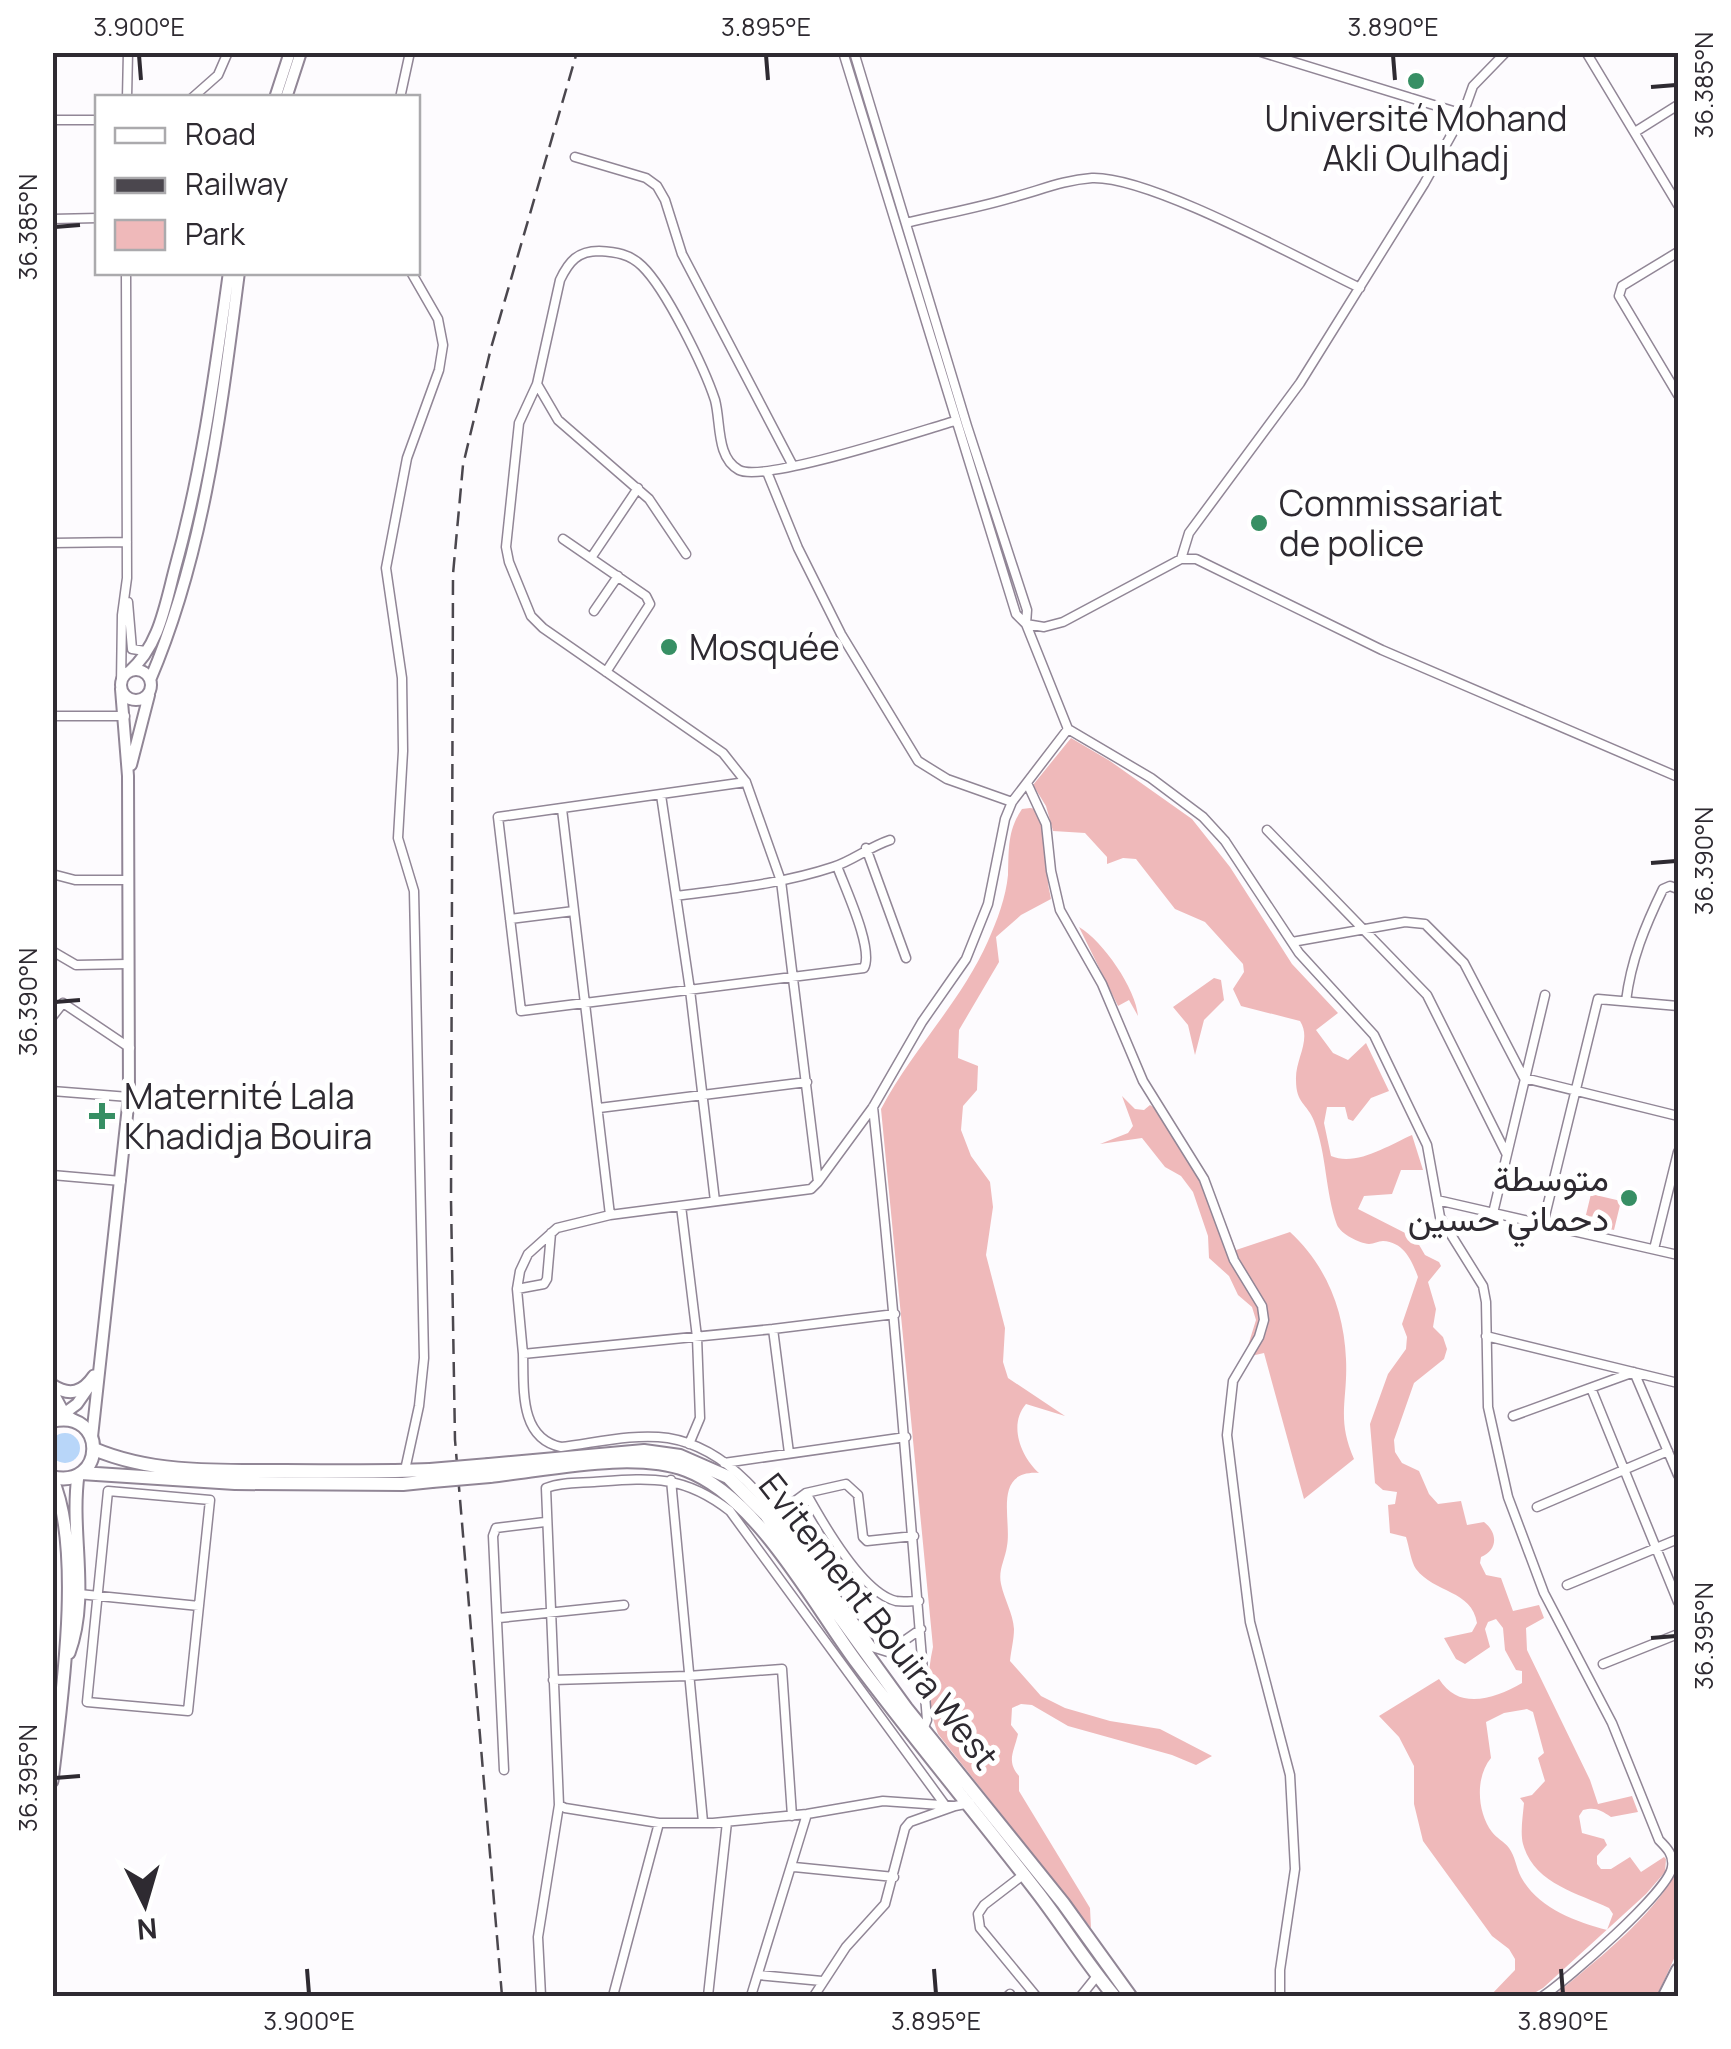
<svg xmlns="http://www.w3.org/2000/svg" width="1731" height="2049" font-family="Manrope,Vazirmatn,sans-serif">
<rect width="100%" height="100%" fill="#fdfbfe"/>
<path fill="#efb9ba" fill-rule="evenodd" d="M1071 738 1110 761 1192 819 1230 867 1292 964 1338 1013 1316 1030 1333 1053 1348 1060 1366 1043 1389 1091 1371 1098 1353 1121 1348 1119 1345 1107H1327L1324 1123 1331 1156C1356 1167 1389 1145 1412 1135L1423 1170H1401L1392 1194 1364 1196 1358 1209 1415 1238 1425 1255 1439 1262 1441 1266 1428 1282 1436 1309 1433 1327 1443 1337 1447 1349 1444 1359 1414 1383 1394 1440 1395 1452 1402 1463 1419 1471 1429 1494 1438 1504 1461 1501 1467 1525 1484 1522C1498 1533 1498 1550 1481 1557L1480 1563 1486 1575 1501 1578 1513 1611 1539 1605 1544 1618 1526 1628 1527 1650 1590 1780 1598 1804 1632 1796 1638 1812 1611 1817C1600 1810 1596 1807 1583 1810L1579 1816 1582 1833 1604 1839 1607 1845 1597 1856V1864L1601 1869H1611L1630 1857 1641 1872 1664 1857 1666 1859 1665 1872 1646 1894 1543 1988 1529 1996H1490L1515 1970V1959L1509 1949 1492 1936 1423 1841 1414 1804V1766L1399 1737 1379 1716 1439 1679C1459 1711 1494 1699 1522 1683V1671L1516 1670 1505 1650 1503 1628 1496 1619 1488 1622 1485 1629 1490 1647 1465 1664 1456 1659 1444 1638 1472 1632 1477 1623C1472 1590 1434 1593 1416 1569 1411 1562 1409 1546 1406 1537L1390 1533 1388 1505 1395 1504 1397 1492 1383 1490 1375 1483 1370 1424 1388 1374 1406 1349 1407 1337 1402 1324 1418 1277C1412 1261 1404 1242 1383 1241 1378 1241 1374 1244 1369 1244 1359 1243 1341 1234 1337 1225 1325 1192 1327 1155 1314 1121 1307 1103 1296 1104 1296 1080 1295 1059 1312 1040 1300 1021L1241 1006 1233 989 1244 972 1243 964 1205 922 1175 909 1136 859 1123 858 1107 864V857L1085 833 1053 831 1046 806 1033 785ZM1527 1709 1533 1712 1544 1753 1538 1758 1545 1781 1532 1795 1520 1798 1524 1803C1523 1815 1520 1832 1523 1844 1534 1884 1578 1893 1609 1908L1613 1914 1607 1930C1575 1922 1537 1907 1521 1877 1516 1867 1515 1856 1509 1848 1504 1841 1496 1838 1492 1832 1477 1812 1475 1777 1491 1758L1486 1722 1504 1713Z
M1030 808 1037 809C1047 838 1044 869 1051 899L1021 915 996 937 999 962 959 1030 958 1058 978 1066 977 1090 963 1106 961 1130 971 1156 990 1182 993 1207 986 1255 1005 1328 1003 1362 1008 1378 1065 1416 1026 1404C1008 1425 1021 1457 1039 1473 992 1470 1012 1520 1007 1546 1005 1560 998 1570 1001 1584 1004 1599 1013 1613 1014 1629 1014 1640 1011 1650 1010 1661L1041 1696 1065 1708 1110 1721 1160 1729 1212 1756 1196 1765 1172 1755 1068 1726 1032 1705 1021 1704 1012 1708 1011 1725 1018 1734C1014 1752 1006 1761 1019 1776V1791L1090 1908 1091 1928 938 1734C927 1704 926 1679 933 1647L881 1109C912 1050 961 1002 988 941 997 921 1006 897 1008 875 1009 850 1007 831 1022 809Z
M1079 927C1103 941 1136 989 1138 1016L1129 1000 1118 1006Z
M1214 978 1221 980 1224 1000 1204 1020 1195 1055 1188 1025 1173 1007Z
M1122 1096 1135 1109 1144 1110 1150 1105 1172 1119 1205 1171 1236 1250 1290 1232C1326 1265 1344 1310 1346 1359 1348 1400 1336 1418 1354 1459L1304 1499 1264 1353 1251 1356 1247 1349 1256 1320 1252 1307 1238 1295 1229 1276 1209 1258 1208 1236 1193 1192 1181 1176 1165 1167 1142 1138 1100 1144 1128 1133 1133 1126Z
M1591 1194 1621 1201 1614 1230 1584 1223Z
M1678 1863V1950L1657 1996H1554C1590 1965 1667 1907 1678 1863Z"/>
<path fill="#b8d6f9" d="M50 1448a15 15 0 1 1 30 0a15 15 0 1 1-30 0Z"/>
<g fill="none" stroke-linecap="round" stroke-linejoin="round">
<defs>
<path id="minor" d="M854 52 967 426 1027 610 1026 624
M1261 52 1463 114
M1586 52 1678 205
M127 98 128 52
M192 98 218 75 228 52
M400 98 410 52
M52 120H98
M1635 132 1678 105
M575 157 646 178 657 186 665 200 682 254 793 466
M52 219 98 218
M906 223C943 214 982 207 1018 196 1043 189 1065 180 1092 178 1151 176 1301 260 1360 288
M1678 252 1622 286 1619 296 1678 395
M537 384 558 420 649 499 686 554
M767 472 798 548 841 634 918 761 947 779 1012 802
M563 539 646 596 650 604 606 672
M52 543 127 542
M591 558 638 488
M1181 559 1189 533 1300 383 1424 184 1463 114 1473 86 1506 52
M128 602 132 649 145 651
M594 611 618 576
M1026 624 1044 627 1063 622 1181 559H1196L1382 650 1678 777
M121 684 122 615 127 578 126 272
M52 716H125
M1068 729 1151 778 1203 817 1225 841 1299 953 1374 1035 1427 1145 1440 1217 1483 1286 1486 1302 1488 1407 1508 1497 1544 1593 1612 1723 1659 1840C1667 1848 1674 1855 1672 1867 1669 1891 1567 1980 1543 1996
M746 782 498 817 521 1011 864 968C874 949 845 888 837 866
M1027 783 1046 824 1051 871 1060 910 1102 984 1143 1081 1204 1179 1234 1260 1262 1306 1264 1320 1259 1337 1233 1381 1227 1435 1250 1622 1290 1775 1295 1869 1280 1970V1996
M661 795 690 990 715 1201
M562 809 610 1215
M1267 830 1427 995 1506 1153
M866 848 906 958
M52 874 75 880H127
M676 896C728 889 782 884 833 867 852 861 869 847 890 840
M510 919 574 911
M1292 942 1405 922 1425 924 1464 963 1524 1078 1678 1116
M52 951 76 965 128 964
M1626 1001C1631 960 1645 926 1663 889L1670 886 1678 889
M52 1017 63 1003 130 1048
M52 1091 129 1097
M873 1107C895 1311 910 1515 927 1720L922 1732
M599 1108 807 1082
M52 1175 121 1181
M818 1182 873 1107 922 1022 966 959 988 904 1005 819 1012 802 1068 729 1026 624 1016 614 843 52
M1437 1200 1678 1255
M681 1206 697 1337 700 1418 689 1444
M1493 1213 1545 995
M1543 1224 1598 999 1678 1006
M1654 1249 1678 1152
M517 1289 544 1284 547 1279 551 1233
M773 1329 523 1354 517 1289 520 1271 528 1254 557 1228 610 1215 811 1189 818 1182 781 881 746 782 723 753 543 628 531 616 509 562 506 547 519 423 537 384 560 280C569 261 578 251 599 251 616 252 630 254 642 266 666 289 704 367 715 400 721 422 716 458 739 470 764 483 920 431 955 421
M1486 1336 1678 1383
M523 1354C524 1389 519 1438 561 1447 595 1443 634 1433 668 1438 736 1449 777 1516 813 1567 833 1593 853 1620 872 1647L888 1652 921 1629
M1591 1388 1678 1602
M1513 1416 1634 1372 1678 1475
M789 1453 773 1329 895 1314
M724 1463 906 1437
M405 1470 419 1406 424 1358 414 891 398 838 403 751 402 678 386 568 407 458 439 370 443 345 438 319 411 272
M671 1480 703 1822
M108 1491 210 1500 188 1711 87 1702Z
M806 1493C822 1522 862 1593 896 1601 903 1602 912 1601 919 1601
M1537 1507 1668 1451
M776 1515 806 1493 846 1484 858 1495 863 1537 867 1541 914 1536
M1567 1585 1678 1539
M79 1594 199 1606
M499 1618 624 1605
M1603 1664 1678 1634
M553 1680 688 1676 782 1669 792 1816
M504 1770 493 1536 496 1528 545 1522
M945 1805 730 1511C683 1474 650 1478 594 1482 578 1483 561 1482 546 1488L559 1805 565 1808 659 1823H713L807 1814 883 1801 955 1806 970 1803
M794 1867 894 1877
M1023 1875 984 1905 978 1914 980 1928 1036 1996
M758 1975 822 1981
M541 1996 538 1937 559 1805
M613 1996 659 1823
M708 1996 727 1822
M751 1996 807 1814
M814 1996 846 1947 885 1904 905 1828 910 1822 955 1806
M1008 1996 1010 1994
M1081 1996 1097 1976"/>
<path id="secondary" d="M275 98 290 52
M286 98 301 52
M121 685a15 15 0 1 1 30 0a15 15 0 1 1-30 0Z
M129 672C159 646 165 606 175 568 202 471 215 373 229 272
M150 680C205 551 221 410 239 272
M131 765 149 695
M58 1418 77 1404 91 1384
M92 1437 129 1097 128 776 121 689"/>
<path id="primary" d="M52 1385C70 1397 83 1392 94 1376
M52 1392 64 1414 73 1420
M52 1478C84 1549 61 1703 52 1781
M69 1653C90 1595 70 1535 78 1475"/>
<path id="trunk" d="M52 1421C108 1408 106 1490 52 1477
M94 1449C153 1474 219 1471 284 1471 333 1471 381 1472 430 1470
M489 1465 644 1451 680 1456 728 1477 766 1515 906 1708 1063 1903 1130 1996
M81 1473 235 1483 403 1484 432 1481
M490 1476C547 1470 633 1450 686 1470 757 1497 811 1600 855 1660 914 1739 978 1815 1038 1893 1064 1927 1087 1964 1114 1996
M1665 1996 1678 1970"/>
</defs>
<use href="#minor" stroke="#918696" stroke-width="11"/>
<use href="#secondary" stroke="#918696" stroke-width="14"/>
<use href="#primary" stroke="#918696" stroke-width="15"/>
<use href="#trunk" stroke="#918696" stroke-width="16"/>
<use href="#minor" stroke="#fff" stroke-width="8"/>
<use href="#secondary" stroke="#fff" stroke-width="10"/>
<use href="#primary" stroke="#fff" stroke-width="11"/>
<use href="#trunk" stroke="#fff" stroke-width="12"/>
<path stroke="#4b474e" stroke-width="2.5" stroke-dasharray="15 8" stroke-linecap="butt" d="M502 1996 455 1440 451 1200 453 574 463 465 491 348 577 52"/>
<defs>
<path id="trunk-bridge" d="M430 1470 489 1465
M432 1481 490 1476"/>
</defs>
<use href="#trunk-bridge" stroke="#918696" stroke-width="16" stroke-linecap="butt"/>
<use href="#trunk-bridge" stroke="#fff" stroke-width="12"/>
</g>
<path fill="none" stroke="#2e2a31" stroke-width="4" d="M139 55 141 80M766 55 768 80M1393 55 1395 80M1651 87 1676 85M55 227 80 225M1651 863 1676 861M55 1002 80 1000M1651 1638 1676 1636M55 1778 80 1776M307 1969 309 1994M934 1969 936 1994M1561 1969 1563 1994"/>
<g fill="#378f64" stroke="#fff" stroke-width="4">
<circle cx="1416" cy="81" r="10"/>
<circle cx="1259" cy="523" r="10"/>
<circle cx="669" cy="647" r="10"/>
<path d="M97 1101h10v10h10v10h-10v10h-10v-10h-10v-10h10z"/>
<circle cx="1629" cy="1198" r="10"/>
</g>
<g text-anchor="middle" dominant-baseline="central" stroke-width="10" stroke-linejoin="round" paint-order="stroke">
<g font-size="35" fill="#2e2a31" stroke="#fff" text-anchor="start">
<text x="1416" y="118" text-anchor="middle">Université Mohand<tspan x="1416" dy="40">Akli Oulhadj</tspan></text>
<text x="1279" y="503">Commissariat<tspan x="1279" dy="40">de police</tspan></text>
<text x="689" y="647">Mosquée</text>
<text x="124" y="1096">Maternité Lala<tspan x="124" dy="40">Khadidja Bouira</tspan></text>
<text x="1609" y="1178" text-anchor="end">متوسطة<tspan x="1609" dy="40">دحماني حسين</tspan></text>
</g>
<g font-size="35" fill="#2e2a31" stroke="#fff">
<text transform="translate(879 1621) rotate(52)">Evitement Bouira West</text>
</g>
</g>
<rect width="1731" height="2049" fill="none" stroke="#ffffff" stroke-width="110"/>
<rect x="95" y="95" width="325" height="180" fill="#ffffff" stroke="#abaaad" stroke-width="2.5"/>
<rect x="115" y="128" width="50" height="15" fill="#ffffff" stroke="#abaaad" stroke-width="2.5"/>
<text x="185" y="145" font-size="30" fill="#2e2a31">Road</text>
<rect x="115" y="178" width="50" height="15" fill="#4b474e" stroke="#abaaad" stroke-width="2.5"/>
<text x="185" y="195" font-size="30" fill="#2e2a31">Railway</text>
<rect x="115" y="220" width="50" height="30" fill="#efb9ba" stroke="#abaaad" stroke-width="2.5"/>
<text x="185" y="245" font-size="30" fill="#2e2a31">Park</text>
<g transform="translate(145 1904) rotate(175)" stroke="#ffffff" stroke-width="8" paint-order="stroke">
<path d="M0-8L18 38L0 25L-18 38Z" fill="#2e2a31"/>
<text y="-15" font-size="28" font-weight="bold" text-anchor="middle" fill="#2e2a31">N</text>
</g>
<rect x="55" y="55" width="1621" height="1939" fill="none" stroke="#2e2a31" stroke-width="4"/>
<g font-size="25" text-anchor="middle" fill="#2e2a31">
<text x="139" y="36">3.900°E</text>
<text x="766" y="36">3.895°E</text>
<text x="1393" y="36">3.890°E</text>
<text transform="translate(1704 85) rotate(-90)" y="9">36.385°N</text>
<text transform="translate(28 227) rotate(-90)" y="9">36.385°N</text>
<text transform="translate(1704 861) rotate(-90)" y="9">36.390°N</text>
<text transform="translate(28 1002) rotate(-90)" y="9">36.390°N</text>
<text transform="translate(1704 1636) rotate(-90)" y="9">36.395°N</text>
<text transform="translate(28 1778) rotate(-90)" y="9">36.395°N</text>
<text x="309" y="2030">3.900°E</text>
<text x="936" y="2030">3.895°E</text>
<text x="1563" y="2030">3.890°E</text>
</g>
</svg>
